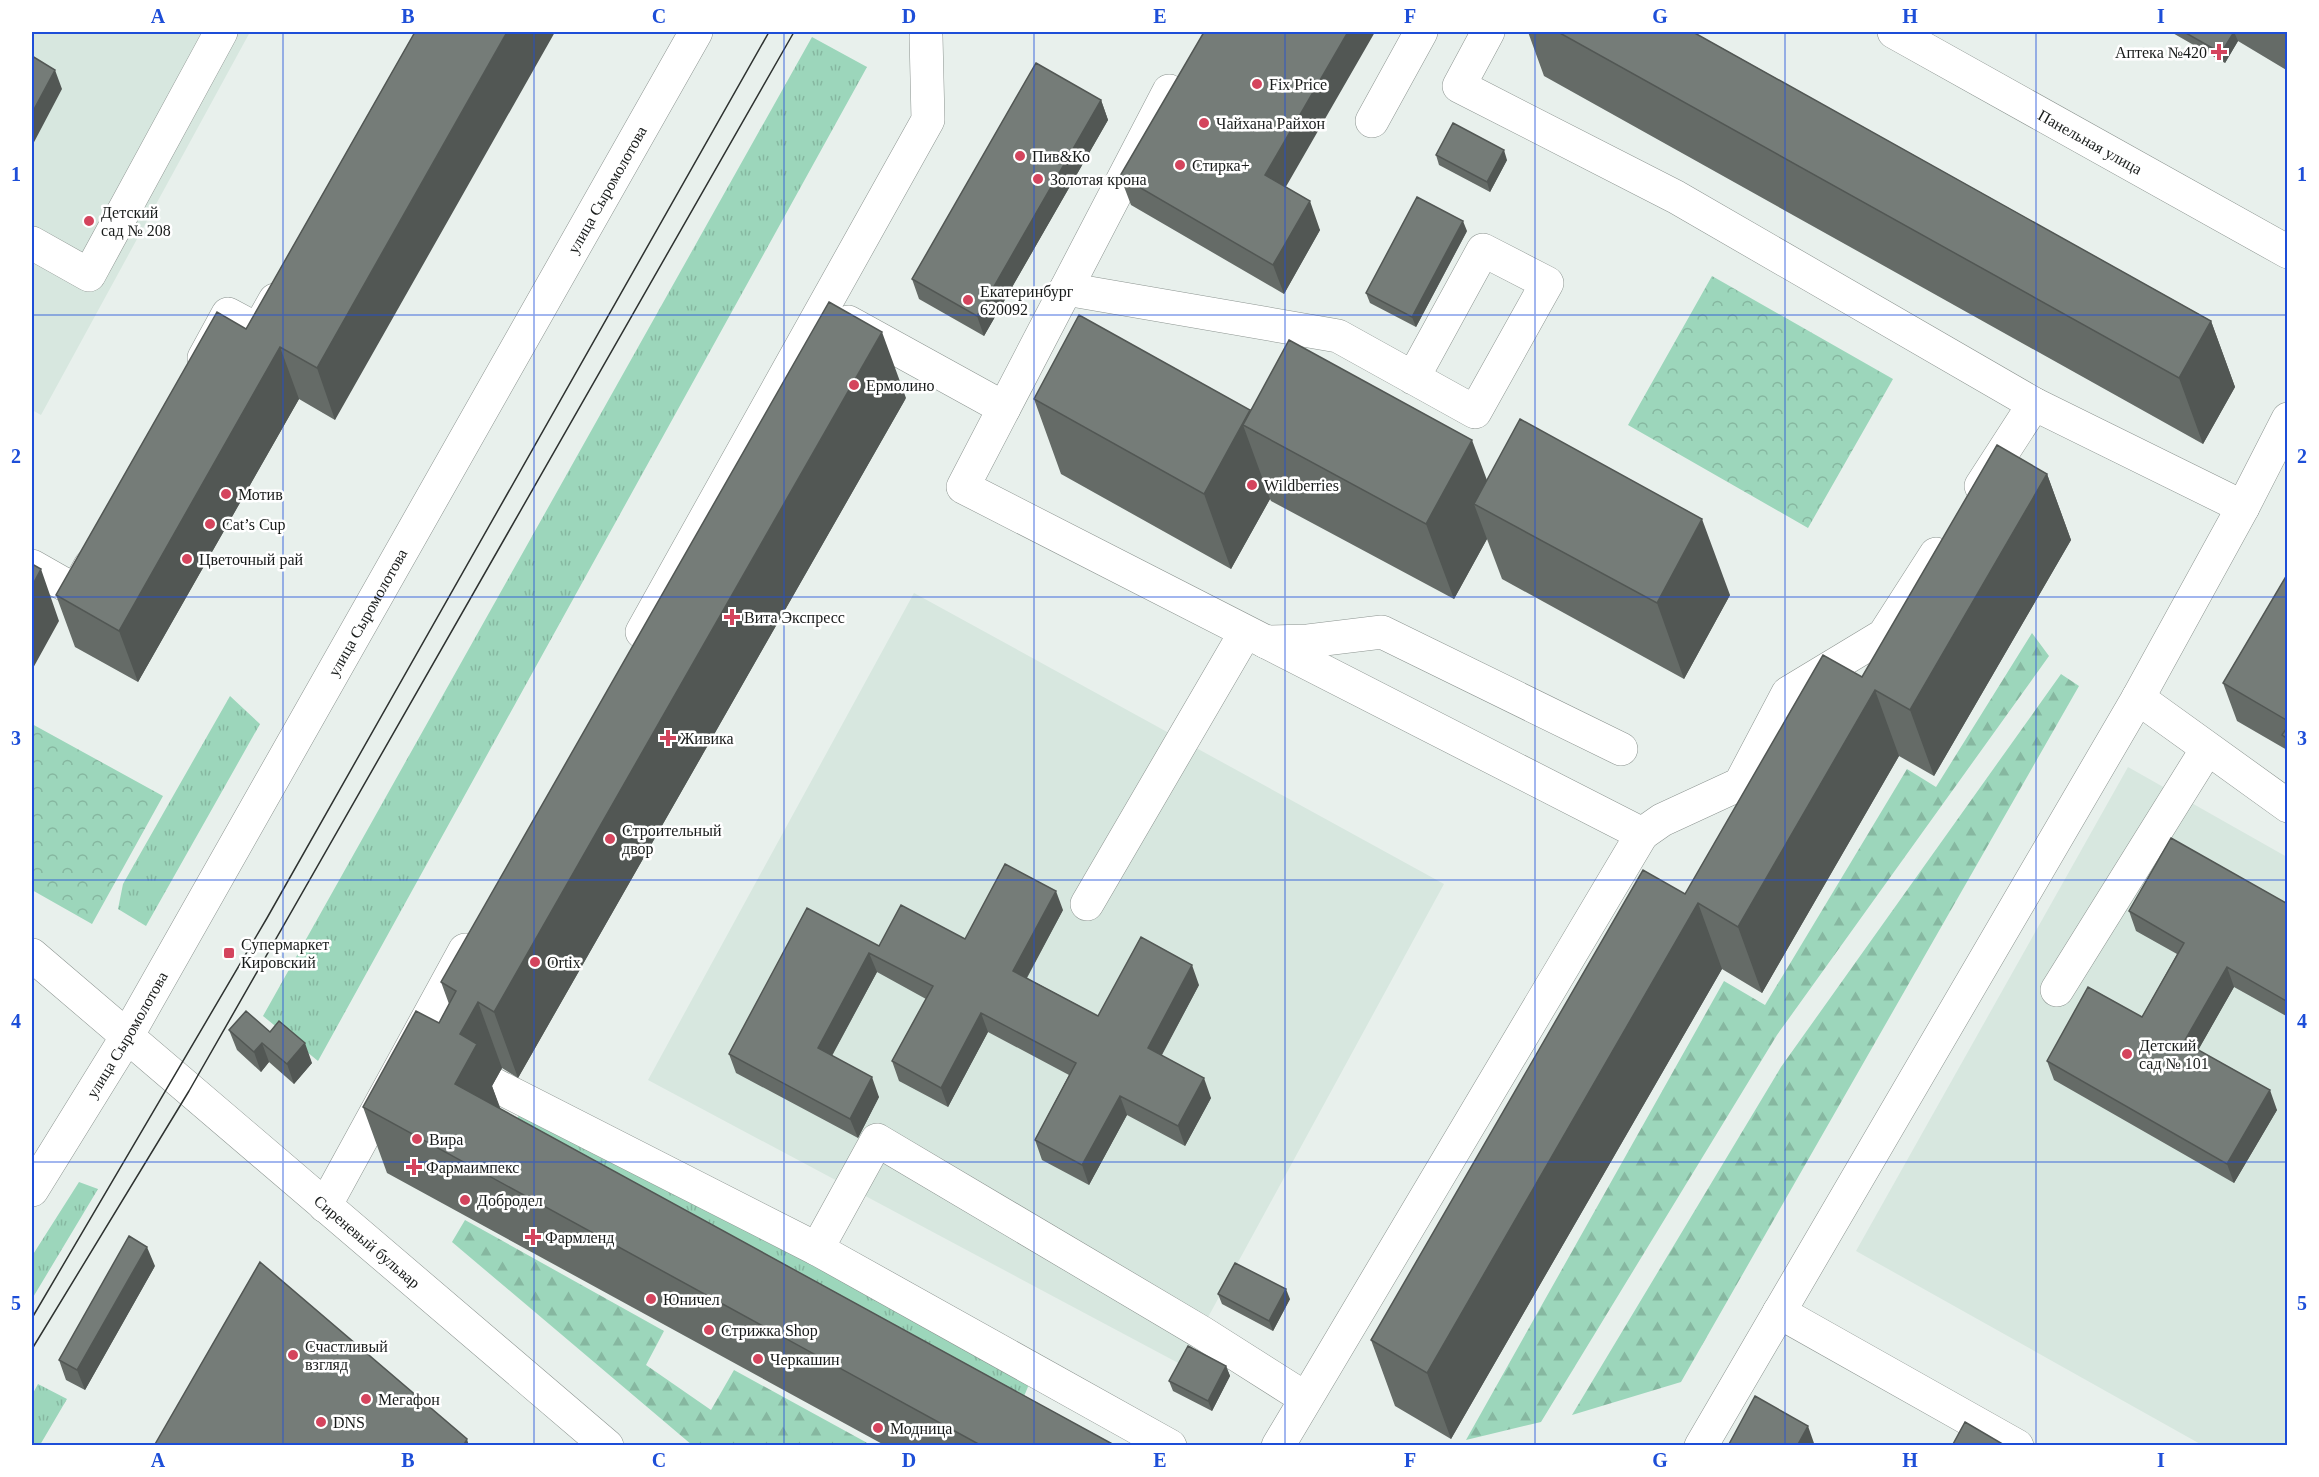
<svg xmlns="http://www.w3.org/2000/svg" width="2319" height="1477" font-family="Georgia,serif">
<defs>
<pattern id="grass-tufts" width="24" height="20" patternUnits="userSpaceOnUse" patternTransform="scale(1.5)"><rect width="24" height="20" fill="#9cd6bb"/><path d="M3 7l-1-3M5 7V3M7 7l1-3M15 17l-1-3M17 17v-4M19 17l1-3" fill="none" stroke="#86b7a0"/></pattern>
<pattern id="forest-firs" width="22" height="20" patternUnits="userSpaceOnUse" patternTransform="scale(1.5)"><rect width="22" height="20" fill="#9cd6bb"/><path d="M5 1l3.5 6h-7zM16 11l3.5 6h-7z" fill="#86b7a0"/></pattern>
<pattern id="park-crowns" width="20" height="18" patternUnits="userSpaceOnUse" patternTransform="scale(1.5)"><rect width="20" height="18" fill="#9cd6bb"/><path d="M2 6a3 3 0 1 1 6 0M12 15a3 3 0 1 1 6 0" fill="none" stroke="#86b7a0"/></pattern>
</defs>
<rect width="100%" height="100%" fill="#e8f0ec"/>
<path fill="#d7e7df" d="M32 32H250L41 415 32 410Z
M914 593 1444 884 1182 1365 648 1080Z
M2128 767 2287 857V1445H2202L1856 1251Z"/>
<path fill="url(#grass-tufts)" d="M812 37 867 67 318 1061 263 1016Z
M230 696 260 724 146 926 118 909 123 884Z
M520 1112 1032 1377 1013 1423 506 1146Z
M79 1182 98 1189 32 1299V1256Z
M38 1384 67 1399 40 1445H32V1395Z"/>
<path fill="url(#forest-firs)" d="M2032 633 2049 656 1777 1035 1541 1422 1466 1440 1724 981 1765 1005 1907 769 1936 787Z
M2061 674 2079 686 1681 1382 1572 1415 1781 1067Z
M465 1220 664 1331 646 1365 711 1410 734 1370 871 1445H692L452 1242Z"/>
<path fill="url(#park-crowns)" d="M1712 276 1893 379 1808 528 1628 425Z
M32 724 163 796 92 924 32 890Z"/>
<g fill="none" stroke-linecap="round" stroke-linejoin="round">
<defs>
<g id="minor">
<path d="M1488 32 1459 86 1676 197 2034 404 2243 507"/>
<path id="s1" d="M1894 32 2288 252"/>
<path d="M1169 91 963 487 1642 834 1278 1446"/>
<path d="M1372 121 1421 32"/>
<path d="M32 243 89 275 221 32"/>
<path d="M1066 289 1338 336 1475 412 1547 283 1483 250 1413 378"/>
<path d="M848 322 1004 408"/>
<path d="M204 358 228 314 258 330 275 300"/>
<path d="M1981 486 2034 404"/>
<path d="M32 566 76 591 90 566"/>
<path d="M642 632 928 120 926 36"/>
<path d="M1266 642 1308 641 1382 632 1621 749"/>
<path d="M2138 698 2288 806"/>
<path d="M1642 834 1662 820 1740 784 1788 693 1884 635 1936 554"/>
<path d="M1087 904 1245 633"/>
<path id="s2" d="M32 955 607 1446"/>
<path d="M2057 990 2207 749"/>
<path d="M493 1084 817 1249 1170 1446"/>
<path id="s3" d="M32 1190 126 1038 696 32"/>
<path d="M325 1206 465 950"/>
<path d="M817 1249 877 1140 1201 1332 1305 1398"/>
<path d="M1779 1312 2017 1446"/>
<path d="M1701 1446 2138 698 2243 507 2288 419"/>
</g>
</defs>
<use href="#minor" stroke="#8c9490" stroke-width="34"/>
<use href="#minor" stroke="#fff" stroke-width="33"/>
<path stroke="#2e3230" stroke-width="1.5" d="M32 1318 267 918 769 32
M32 1349 189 1091 794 32"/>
</g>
<path fill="#656b67" d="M415 32 335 420 299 399 138 682 75 647 56 595 246 329Z
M1528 32H1693L2211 321 2235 387 2203 444 1544 76Z
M2171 32H2288V71L2238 41 2225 63Z
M1101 100 1108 120 984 336 919 299 912 279Z
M1436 155 1507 160 1490 192 1439 165Z
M1120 176 1285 187 1320 230 1284 294 1131 205Z
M1467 231 1416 327 1370 303 1366 293Z
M906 398 518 1078 502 1068 492 1086 500 1109 1116 1446H886L387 1173 363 1107 439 1023 449 1004 441 982Z
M1034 399 1251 412 1487 480 1730 595 1684 679 1502 579 1487 539 1454 599 1271 501 1270 499 1231 569 1061 474Z
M2047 474 2071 540 1934 776 1899 756 1762 993 1722 969 1451 1439 1395 1406 1371 1340 1685 894 1862 677Z
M2288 573V751L2287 750 2237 721 2223 683Z
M2288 904V1017L2234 987 2198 1050 2277 1110 2234 1183 2054 1080 2047 1061 2142 1017 2177 954 2136 931 2129 911Z
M1063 910 1027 978 1098 1016 1199 985 1162 1055 1211 1098 1185 1146 1127 1115 1089 1185 1042 1160 1035 1140 1069 1075 988 1032 948 1107 899 1081 892 1061 926 999 877 972 832 1056 879 1097 858 1138 736 1073 729 1054 879 946 965 939Z
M229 1030 270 1032 312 1063 294 1084 269 1062 261 1072 237 1050Z
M155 1266 85 1390 66 1380 59 1360Z
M1218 1294 1290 1299 1273 1331 1222 1304Z
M1226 1366 1230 1376 1212 1411 1173 1391 1169 1381Z"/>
<path fill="#525754" d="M507 32H555L335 420 317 368Z
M1348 32H1375L1276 204 1265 175Z
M2234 32 2238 41 2225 63 2221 53Z
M55 70 62 89 32 146V113Z
M1101 100 1108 120 984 336 977 316Z
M1504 150 1507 160 1490 192 1487 182Z
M1310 201 1320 230 1284 294 1273 265Z
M1463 221 1467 231 1416 327 1412 317Z
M2211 321 2235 387 2203 444 2179 378Z
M882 332 906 398 518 1078 494 1012Z
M280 347 299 399 138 682 119 631Z
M1250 410 1258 434 1243 425 1270 499 1231 569 1204 494Z
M1472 440 1500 515 1474 504 1487 539 1454 599 1426 524Z
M2047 474 2071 540 1934 776 1910 710Z
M1702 519 1730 595 1684 679 1657 603Z
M41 569 59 621 32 670V586Z
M1875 690 1899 756 1762 993 1738 927Z
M1056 891 1063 910 1020 990 1013 971Z
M1698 903 1722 969 1451 1439 1427 1373Z
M869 953 877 972 825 1068 818 1048Z
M1192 965 1199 985 1155 1067 1148 1048Z
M2227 967 2234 987 2192 1061 2184 1042Z
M478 1002 502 1068 492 1086 501 1110 455 1084 460 1034Z
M981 1013 988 1032 948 1107 941 1088Z
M262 1043 269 1062 261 1072 254 1052Z
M305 1043 312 1063 294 1084 287 1064Z
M872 1077 879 1097 858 1138 850 1119Z
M1204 1078 1211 1098 1185 1146 1178 1126Z
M2270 1090 2277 1110 2234 1183 2227 1164Z
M1120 1096 1127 1115 1089 1185 1082 1165Z
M147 1247 155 1266 85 1390 77 1370Z
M1286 1289 1290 1299 1273 1331 1269 1321Z
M1226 1366 1230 1376 1212 1411 1208 1401Z
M1808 1426 1815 1446H1797Z
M467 1439 469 1446H463Z"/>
<path fill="#757c78" stroke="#525754" stroke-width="1.5" d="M415 32H507L317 368 280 347 119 631 56 595 217 312 246 329Z
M1204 32H1348L1265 175 1310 201 1273 265 1120 176Z
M1558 32H1693L2211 321 2179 378Z
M2184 32H2234L2221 53Z
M32 56 55 70 32 113Z
M1036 63 1101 100 977 316 912 279Z
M1453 123 1504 150 1487 182 1436 155Z
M1417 197 1463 221 1412 317 1366 293Z
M829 302 882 332 494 1012 478 1002 460 1034 477 1044 455 1084 1116 1446H982L363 1107 416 1011 439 1023 456 991 441 982Z
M1079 315 1250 410 1204 494 1034 399Z
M1289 340 1472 440 1426 524 1243 425Z
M1520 419 1702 519 1657 603 1474 504Z
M1997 445 2047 474 1910 710 1875 690 1738 927 1698 903 1427 1373 1371 1340 1643 870 1685 894 1823 655 1862 677Z
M32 564 41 569 32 586Z
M2288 573V721L2223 683Z
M2288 726V739L2282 735Z
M2171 838 2288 904V1002L2227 967 2184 1042 2270 1090 2227 1164 2047 1061 2088 987 2142 1017 2184 943 2129 911Z
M1005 864 1056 891 1013 971 1098 1016 1141 937 1192 965 1148 1048 1204 1078 1178 1126 1120 1096 1082 1165 1035 1140 1076 1063 981 1013 941 1088 892 1061 933 986 869 953 818 1048 872 1077 850 1119 729 1054 807 908 879 946 901 905 965 939Z
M246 1011 270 1032 279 1021 305 1043 287 1064 262 1043 254 1052 229 1030Z
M129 1236 147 1247 77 1370 59 1360Z
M260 1262 467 1439 463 1446H154Z
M1235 1263 1286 1289 1269 1321 1218 1294Z
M1188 1346 1226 1366 1208 1401 1169 1381Z
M1755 1396 1808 1426 1797 1446H1728Z
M1965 1422 2006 1446H1952Z"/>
<path fill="none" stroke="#1d4ed8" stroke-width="1.5" stroke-opacity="0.55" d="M283 32V1446M534 32V1446M784 32V1446M1034 32V1446M1285 32V1446M1535 32V1446M1785 32V1446M2036 32V1446M32 315H2288M32 597H2288M32 880H2288M32 1162H2288"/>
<g fill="#d4445d" stroke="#fff" stroke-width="2">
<path d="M2216 43h6v6h6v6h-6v6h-6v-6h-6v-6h6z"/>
<circle cx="1257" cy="84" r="6"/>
<circle cx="1204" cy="123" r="6"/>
<circle cx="1020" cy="156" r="6"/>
<circle cx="1180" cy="165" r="6"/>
<circle cx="1038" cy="179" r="6"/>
<circle cx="89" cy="221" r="6"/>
<circle cx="968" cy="300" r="6"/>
<circle cx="854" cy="385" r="6"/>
<circle cx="1252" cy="485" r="6"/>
<circle cx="226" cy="494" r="6"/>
<circle cx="210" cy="524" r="6"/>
<circle cx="187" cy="559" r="6"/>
<path d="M729 608h6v6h6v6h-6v6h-6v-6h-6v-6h6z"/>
<path d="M665 729h6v6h6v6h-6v6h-6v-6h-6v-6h6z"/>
<circle cx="610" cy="839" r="6"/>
<rect x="223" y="947" width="12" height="12" rx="3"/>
<circle cx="535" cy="962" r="6"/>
<circle cx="2127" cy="1054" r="6"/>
<circle cx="417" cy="1139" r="6"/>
<path d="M411 1158h6v6h6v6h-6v6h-6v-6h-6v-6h6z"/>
<circle cx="465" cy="1200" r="6"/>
<path d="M530 1228h6v6h6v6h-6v6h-6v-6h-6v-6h6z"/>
<circle cx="651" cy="1299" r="6"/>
<circle cx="709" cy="1330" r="6"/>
<circle cx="293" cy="1355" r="6"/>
<circle cx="758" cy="1359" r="6"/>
<circle cx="366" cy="1399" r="6"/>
<circle cx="321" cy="1422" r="6"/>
<circle cx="878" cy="1428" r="6"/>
</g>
<g text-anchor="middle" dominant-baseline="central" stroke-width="5" stroke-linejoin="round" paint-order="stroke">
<g font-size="16" fill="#181b1a" stroke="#fff" text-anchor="start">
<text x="2207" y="52" text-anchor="end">Аптека №420</text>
<text x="1269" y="84">Fix Price</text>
<text x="1216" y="123">Чайхана Райхон</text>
<text x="1032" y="156">Пив&amp;Ко</text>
<text x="1192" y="165">Стирка+</text>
<text x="1050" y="179">Золотая крона</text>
<text x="101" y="212">Детский<tspan x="101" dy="18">сад № 208</tspan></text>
<text x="980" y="291">Екатеринбург<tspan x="980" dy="18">620092</tspan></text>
<text x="866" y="385">Ермолино</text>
<text x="1264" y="485">Wildberries</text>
<text x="238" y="494">Мотив</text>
<text x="222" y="524">Cat’s Cup</text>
<text x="199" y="559">Цветочный рай</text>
<text x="744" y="617">Вита Экспресс</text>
<text x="680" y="738">Живика</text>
<text x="622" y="830">Строительный<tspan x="622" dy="18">двор</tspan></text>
<text x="241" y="944">Супермаркет<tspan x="241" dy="18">Кировский</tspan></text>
<text x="547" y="962">Ortix</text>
<text x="2139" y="1045">Детский<tspan x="2139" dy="18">сад № 101</tspan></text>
<text x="429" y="1139">Вира</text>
<text x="426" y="1167">Фармаимпекс</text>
<text x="477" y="1200">Добродел</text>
<text x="545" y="1237">Фармленд</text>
<text x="663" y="1299">Юничел</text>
<text x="721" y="1330">Стрижка Shop</text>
<text x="305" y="1346">Счастливый<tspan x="305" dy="18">взгляд</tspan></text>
<text x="770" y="1359">Черкашин</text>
<text x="378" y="1399">Мегафон</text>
<text x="333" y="1422">DNS</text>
<text x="890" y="1428">Модница</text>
</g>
<g font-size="16" fill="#181b1a" stroke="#fff">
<text stroke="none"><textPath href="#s1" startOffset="225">Панельная улица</textPath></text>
<text stroke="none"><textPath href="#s3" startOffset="1154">улица Сыромолотова</textPath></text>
<text stroke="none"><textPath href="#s3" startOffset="668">улица Сыромолотова</textPath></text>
<text stroke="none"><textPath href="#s3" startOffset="182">улица Сыромолотова</textPath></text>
<text stroke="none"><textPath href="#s2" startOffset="441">Сиреневый бульвар</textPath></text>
</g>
</g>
<rect width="2319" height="1477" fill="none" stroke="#ffffff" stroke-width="66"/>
<rect x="33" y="33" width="2253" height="1411" fill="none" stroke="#1d4ed8" stroke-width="2"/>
<g font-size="20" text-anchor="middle" font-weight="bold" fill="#1d4ed8">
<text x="158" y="23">A</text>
<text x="408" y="23">B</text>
<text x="659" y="23">C</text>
<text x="909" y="23">D</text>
<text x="1160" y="23">E</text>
<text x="1410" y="23">F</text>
<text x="1660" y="23">G</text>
<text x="1910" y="23">H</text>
<text x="2161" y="23">I</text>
<text x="16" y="181">1</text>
<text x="2302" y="181">1</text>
<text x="16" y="463">2</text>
<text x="2302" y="463">2</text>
<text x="16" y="745">3</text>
<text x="2302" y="745">3</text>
<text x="16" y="1028">4</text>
<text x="2302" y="1028">4</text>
<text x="16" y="1310">5</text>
<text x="2302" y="1310">5</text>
<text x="158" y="1467">A</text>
<text x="408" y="1467">B</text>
<text x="659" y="1467">C</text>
<text x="909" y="1467">D</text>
<text x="1160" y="1467">E</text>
<text x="1410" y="1467">F</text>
<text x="1660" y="1467">G</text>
<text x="1910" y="1467">H</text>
<text x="2161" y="1467">I</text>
</g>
</svg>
